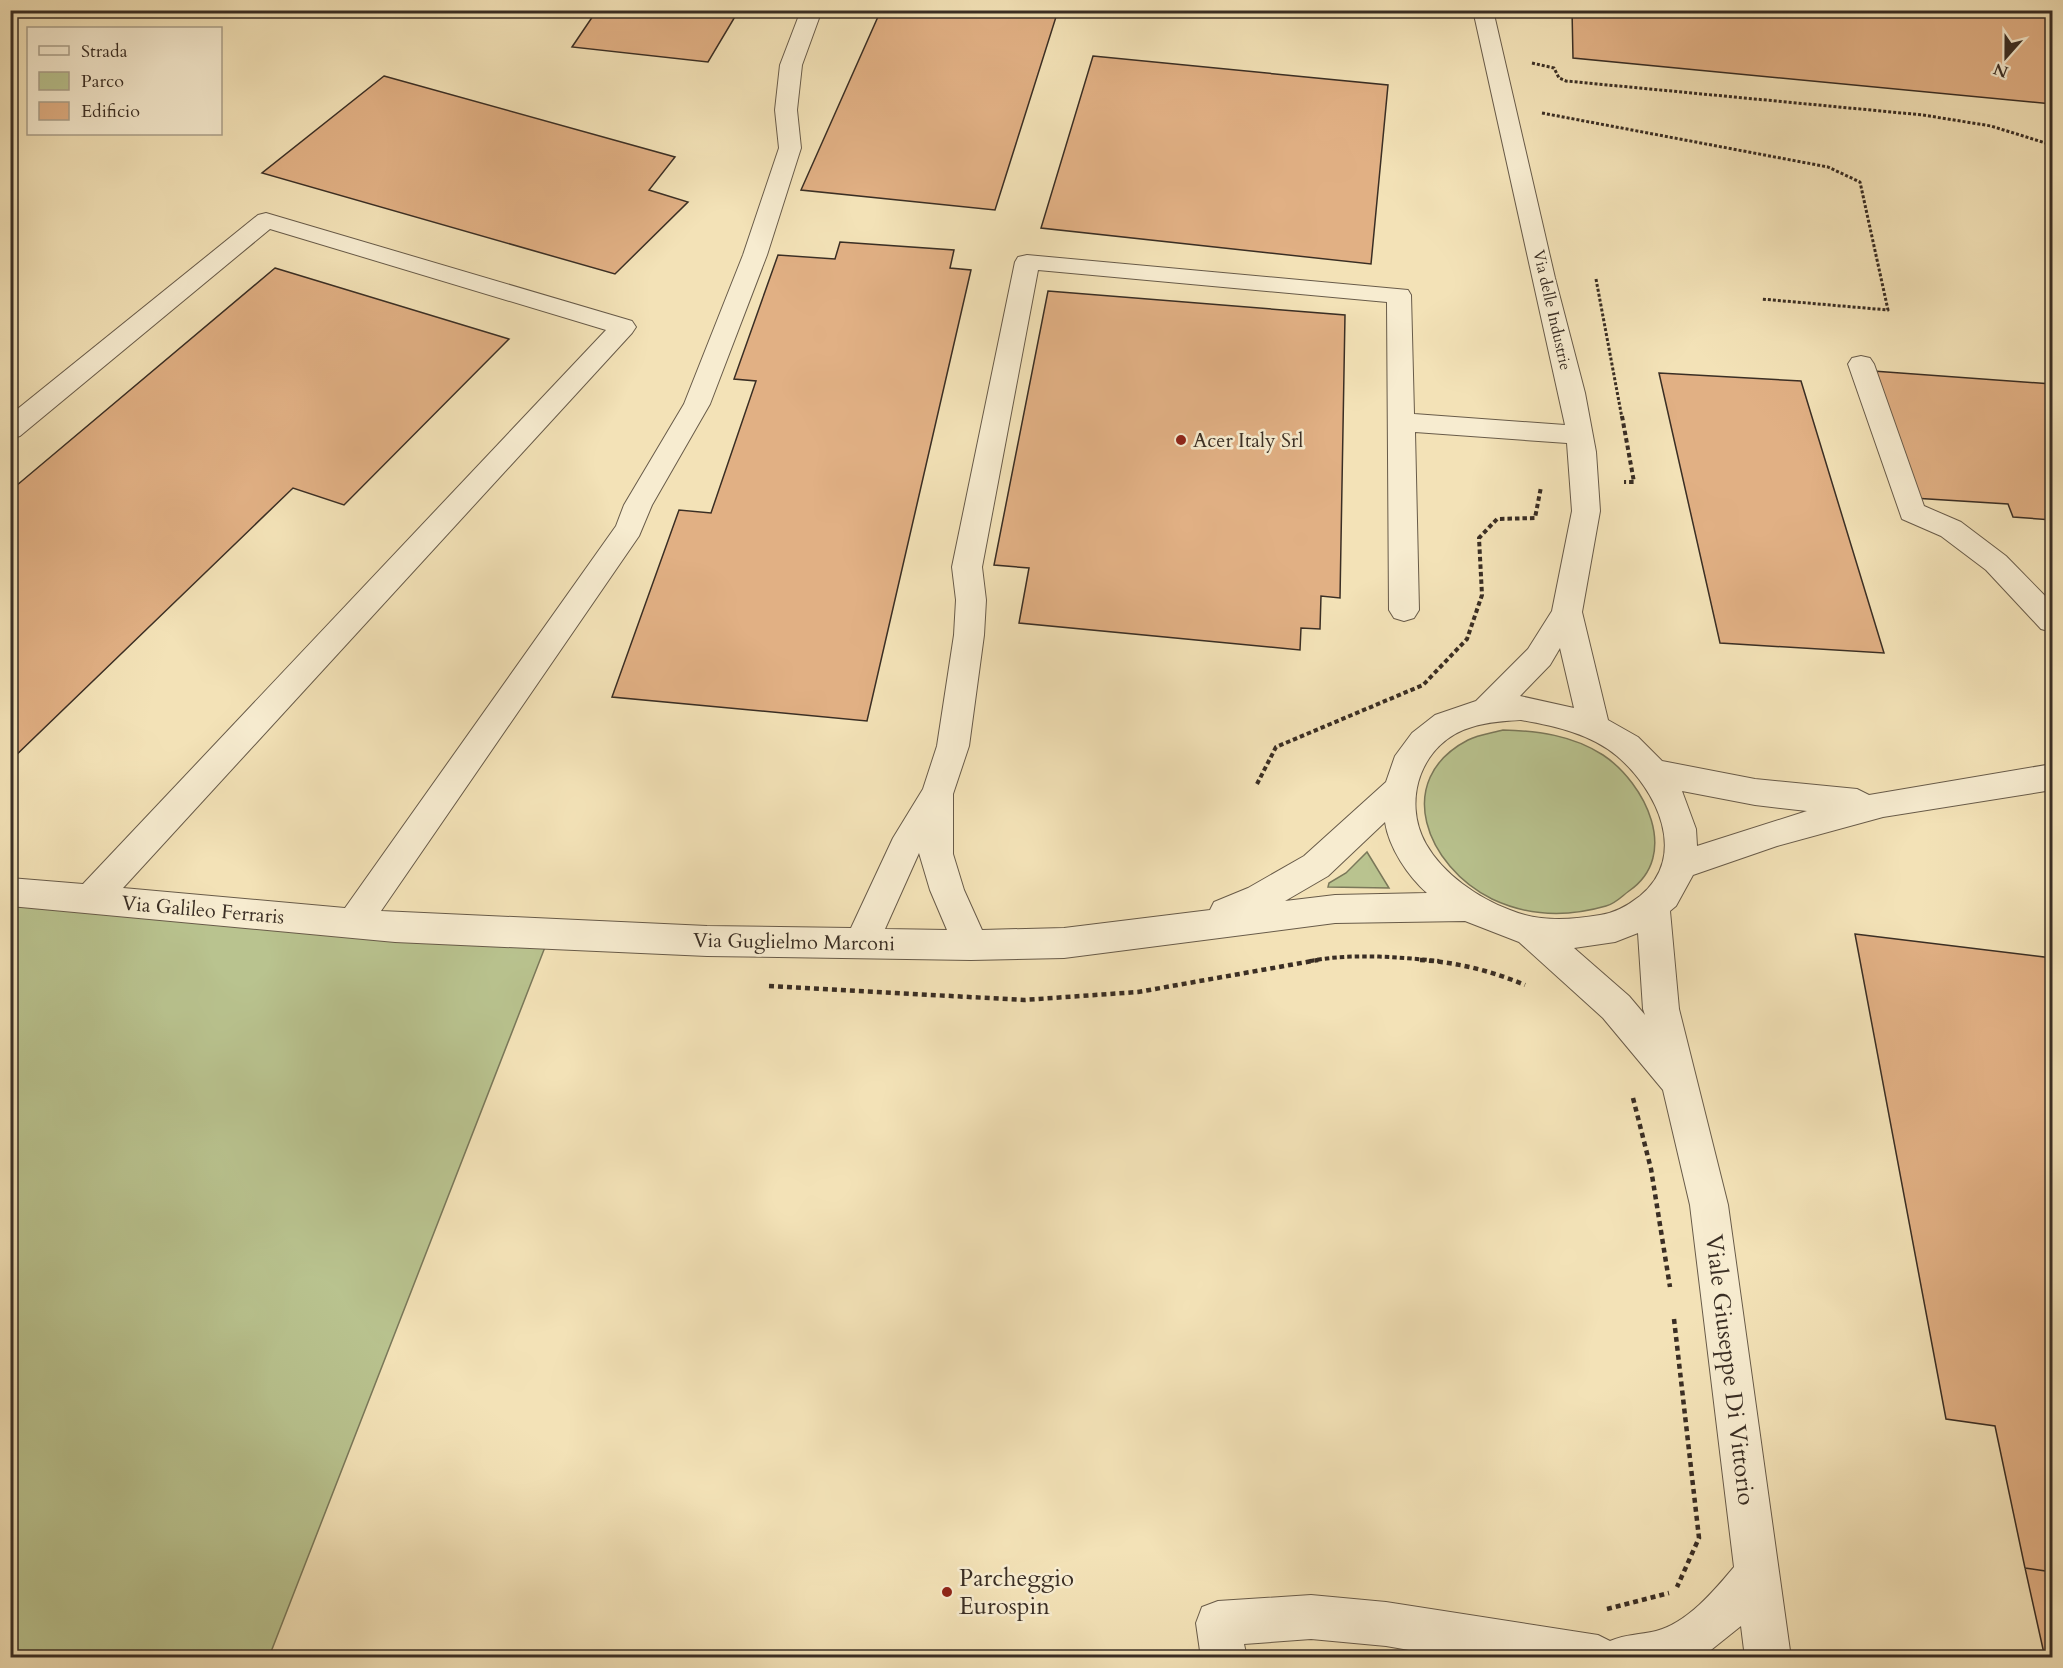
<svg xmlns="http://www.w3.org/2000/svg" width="2063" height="1668" font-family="Cardo,serif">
<rect width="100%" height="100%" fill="#f3e2b7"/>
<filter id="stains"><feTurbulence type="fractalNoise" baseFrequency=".00333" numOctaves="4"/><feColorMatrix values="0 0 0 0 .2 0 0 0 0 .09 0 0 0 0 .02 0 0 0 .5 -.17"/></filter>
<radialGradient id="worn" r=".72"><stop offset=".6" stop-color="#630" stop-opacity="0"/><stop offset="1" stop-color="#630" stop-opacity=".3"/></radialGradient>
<path fill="#b9c38f" stroke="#7a785a" stroke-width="1.5" d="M1503 730C1538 731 1572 735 1603 755 1645 783 1681 855 1629 891 1622 896 1615 904 1606 906 1568 917 1528 916 1492 899 1427 867 1391 780 1468 740 1478 735 1492 733 1503 730Z
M1367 852 1389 888 1328 887 1329 883 1346 873Z
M10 900 547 942 269 1657H11Z"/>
<path fill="#e1b084" stroke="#3a2e24" stroke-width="1.5" d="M597 10H739L708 62 572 47Z
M881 10H982L1056 17 995 210 801 190Z
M1572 10 2051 11 2052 104 1573 58Z
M1093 56 1388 85 1371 264 1041 228Z
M384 76 675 157 649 190 688 202 615 274 262 173Z
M840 242 954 250 950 268 971 270 867 721 612 697 679 510 711 513 756 381 734 379 778 255 835 259Z
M275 268 509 339 344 505 293 488 10 761V491Z
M1048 291 1345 315 1340 598 1321 596 1320 629 1301 628 1300 650 1019 623 1029 568 994 565Z
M1873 371 2052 384V520L2013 517 2008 504 1913 498Z
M1659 373 1801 381 1884 653 1720 643Z
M1855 934 2052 958V1572L2025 1568 1995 1426 1946 1419Z
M2025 1568 2052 1572V1658H2045Z"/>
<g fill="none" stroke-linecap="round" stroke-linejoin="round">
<defs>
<path id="minor" d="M801 10H822L802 65 797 110 801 148 767 255 710 404 652 505 639 536 381 911 707 926 851 928 893 838 923 789 937 746 954 635 956 600 952 567 1015 262 1018 257 1027 255 1408 290 1411 295 1414 414 1565 425 1473 10H1493L1555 278 1585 393 1596 452 1600 511 1582 612 1608 720 1638 737 1662 761 1755 779 1857 789 1869 795 2052 764V790L1883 817 1777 846 1693 875 1676 906 1670 911 1679 1009 1728 1205 1791 1658H1745L1741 1626 1701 1658H1455L1386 1646 1311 1639 1244 1644 1247 1658H1201L1196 1623 1202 1607 1218 1601 1311 1595 1386 1602 1598 1635 1610 1641C1626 1634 1640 1635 1656 1631 1687 1623 1714 1591 1734 1567L1690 1205 1663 1090 1603 1018 1519 942 1465 921 1335 923 1064 958 971 960 707 956 395 942 10 906V878L83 884 606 330 270 229 20 436 10 439V415L258 215 266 213 632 321 636 327 632 333 123 888 345 908 616 526 624 505 684 404 743 255 779 148 775 110 780 65ZM1038 270 1387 302 1389 610 1394 618 1404 621 1414 618 1419 610 1415 432 1567 443 1572 511 1552 611 1528 649 1476 701 1435 715 1412 733 1395 756 1386 782 1304 856 1248 888 1214 902 1210 910 1064 928 982 930 964 890 953 854V794L969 746 984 635 986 600 982 567ZM1560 648 1574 708 1520 696 1550 665ZM1521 720C1555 726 1591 734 1617 756 1657 790 1689 856 1640 896 1627 906 1615 913 1600 915 1570 920 1539 922 1510 910 1478 898 1443 874 1426 844 1401 800 1422 741 1472 727 1487 722 1505 721 1521 720ZM1682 791 1755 805 1807 811 1697 846 1696 829ZM1385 822C1389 848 1408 876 1427 893L1335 895 1285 901 1328 876ZM919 853 930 890 947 930 885 929ZM1638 933 1643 1009 1645 1015 1629 996 1574 948 1615 942Z
M1861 356 1870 358 1874 364 1924 506 1961 522 2006 556 2052 603V632L2041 629 1986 570 1941 536 1902 519 1848 364 1852 358Z"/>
</defs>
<use href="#minor" stroke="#685b49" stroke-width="2"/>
<path stroke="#3a2e24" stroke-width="3" stroke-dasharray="3 2" stroke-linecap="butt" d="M1532 63 1554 68 1559 78 1566 81 1923 115 1991 126 2052 145
M1542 113 1828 167 1860 182 1888 310 1761 299
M1596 279 1622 418"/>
<path stroke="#3a2e24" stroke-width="4" stroke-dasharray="4.5 3" stroke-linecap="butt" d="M1622 416 1634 482H1624
M1257 784 1276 747 1423 685 1467 639 1482 595 1479 538 1497 519 1535 518 1541 487
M1310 961C1352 953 1397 957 1439 961"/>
<path stroke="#3a2e24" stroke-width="4.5" stroke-dasharray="5 4" stroke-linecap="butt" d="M1420 960C1456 962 1492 971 1525 985
M769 986 1024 1000 1138 992 1318 960
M1633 1098 1651 1169 1670 1287
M1674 1319 1699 1538 1677 1587
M1607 1609 1669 1593"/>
<use href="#minor" fill="#f7ecd0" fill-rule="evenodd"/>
</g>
<g fill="#8f2418" stroke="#f7ecd0" stroke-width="2">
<circle cx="1181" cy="440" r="6"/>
<circle cx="947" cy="1592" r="6"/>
</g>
<g text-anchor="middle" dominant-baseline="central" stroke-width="5" stroke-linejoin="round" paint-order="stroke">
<g font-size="16" fill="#3a2e24" stroke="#f7ecd0">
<text transform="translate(1552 310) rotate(77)">Via delle Industrie</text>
</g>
<g font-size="20" fill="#3a2e24" stroke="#f7ecd0" text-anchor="start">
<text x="1193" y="440">Acer Italy Srl</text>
</g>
<g font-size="20" fill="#3a2e24" stroke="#f7ecd0">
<text transform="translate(203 910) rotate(5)">Via Galileo Ferraris</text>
<text transform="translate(794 942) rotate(1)">Via Guglielmo Marconi</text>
</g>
<g font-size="24" fill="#3a2e24" stroke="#f7ecd0">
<text transform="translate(1730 1370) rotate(83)">Viale Giuseppe Di Vittorio</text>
</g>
<g font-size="24" fill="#3a2e24" stroke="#f7ecd0" text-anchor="start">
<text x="959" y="1578">Parcheggio<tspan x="959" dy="28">Eurospin</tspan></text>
</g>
</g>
<rect width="2063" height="1668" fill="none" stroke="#f3e2b7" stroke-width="36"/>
<rect x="12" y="12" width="2039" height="1644" fill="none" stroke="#3a2e24" stroke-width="3"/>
<rect x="18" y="18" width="2027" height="1632" fill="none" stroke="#3a2e24" stroke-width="1.5"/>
<rect x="27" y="27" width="195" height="108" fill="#f7ecd0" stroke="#aba08b" stroke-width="1.5"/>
<rect x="39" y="46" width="30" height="9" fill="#f7ecd0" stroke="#aba08b" stroke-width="1.5"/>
<text x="81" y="57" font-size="18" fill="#3a2e24">Strada</text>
<rect x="39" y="72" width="30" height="18" fill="#b9c38f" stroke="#aba08b" stroke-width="1.5"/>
<text x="81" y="87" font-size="18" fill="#3a2e24">Parco</text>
<rect x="39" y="102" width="30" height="18" fill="#e1b084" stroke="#aba08b" stroke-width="1.5"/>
<text x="81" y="117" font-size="18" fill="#3a2e24">Edificio</text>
<g transform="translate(2006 57) rotate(201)" stroke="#f7ecd0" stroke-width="4.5" paint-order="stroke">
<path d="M0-4.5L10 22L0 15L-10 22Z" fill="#3a2e24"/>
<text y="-9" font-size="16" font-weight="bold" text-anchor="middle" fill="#3a2e24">N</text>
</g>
<rect width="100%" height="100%" filter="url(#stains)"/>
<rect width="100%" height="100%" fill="url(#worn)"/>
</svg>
